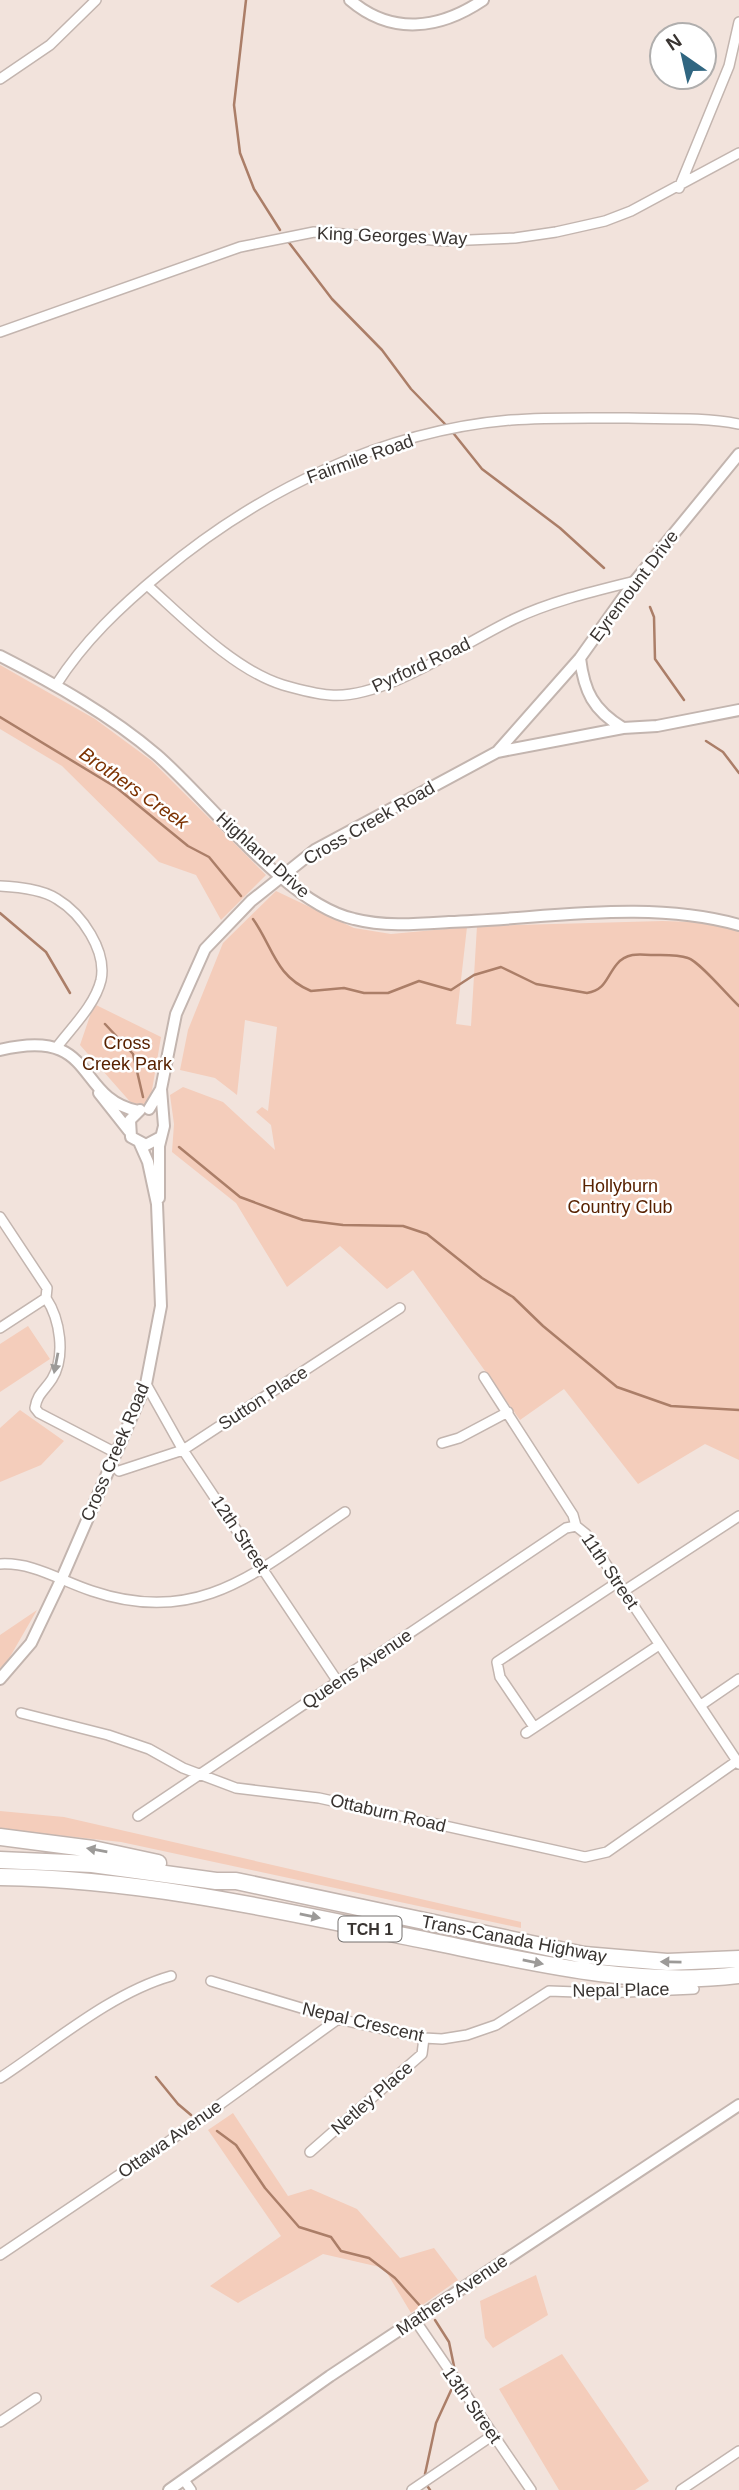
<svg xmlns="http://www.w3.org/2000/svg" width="739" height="2490" font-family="Arial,sans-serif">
<rect width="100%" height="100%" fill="#f2e3dc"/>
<path fill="#f4cdbb" d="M0 665 95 719 152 761 266 875 221 920 196 875 159 862 62 766 0 729Z
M276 891 354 928 391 934 467 927 456 1024 471 1026 477 926 663 921 727 923 739 928V1460L705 1444 638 1484 564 1389 520 1420 413 1270 387 1289 340 1246 287 1287 236 1203 172 1152 174 1124 170 1095 183 1087 223 1102 275 1150 271 1125 256 1112 262 1107 268 1111 277 1027 245 1020 237 1095 215 1078 180 1070 188 1030 223 943Z
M94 1004 161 1037 150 1102 139 1107 133 1105 80 1045Z
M28 1326 50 1359 0 1392V1344Z
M20 1410 64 1441 41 1465 0 1482V1428Z
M37 1610 7 1662 0 1668V1635Z
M0 1811 64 1817 521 1922V1928L121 1842 0 1829Z
M233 2113 288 2196 311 2189 357 2209 400 2258 434 2248 458 2280 411 2313 384 2268 323 2254 238 2303 210 2286 281 2236 208 2130Z
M536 2275 548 2315 493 2348 485 2338 480 2301Z
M562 2354 649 2481 635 2490H559L499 2389Z"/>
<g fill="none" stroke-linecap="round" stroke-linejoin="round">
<path stroke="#ab7e68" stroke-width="2.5" d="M246 0 234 105 240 153 254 189 280 230
M287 240 332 299 382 350 411 389 445 424
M454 434 482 469 560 528 604 568
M650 607 654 617 655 659 684 700
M0 717 117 788 188 846 209 857 241 896
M706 741 723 752 739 773
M0 913 46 952 70 993
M253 919C273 947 275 976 311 991L344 988 364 993H388L419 981 451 990 474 975 501 967 536 984 587 993C606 990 606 977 617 964 626 953 638 954 651 955 663 955 677 954 688 958 700 962 728 996 739 1006
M105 1024 133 1054 143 1097
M179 1147 240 1197 283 1213 303 1220 343 1225 403 1226 427 1234 482 1278 513 1297 543 1326 617 1387 671 1406 739 1410
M156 2077 178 2104 191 2115
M217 2131 236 2145 265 2188 299 2227 331 2237 341 2251 369 2258 395 2278 422 2308
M435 2320 449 2342 455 2371
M425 2474 436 2423 453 2386
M428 2487 430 2490"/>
<defs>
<path id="minor" d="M0 79 50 45 96 0
M679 188 729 66 739 22
M0 332 240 247 314 232 446 241 515 238 556 232 605 221 631 211 739 153
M147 585C184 618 234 670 283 685 297 689 315 694 330 695 384 700 465 642 514 619 552 601 595 591 635 581
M56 685C84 641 121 606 161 573 259 491 382 431 511 420 549 417 589 418 628 418 664 419 703 417 739 424
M0 886C18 887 42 889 57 899 82 914 107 951 101 980 95 1005 72 1027 57 1047
M0 1217 47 1288 46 1298 0 1328
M46 1298C60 1319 66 1356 52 1379 45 1390 37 1394 35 1408L39 1413 116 1453
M484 1377 573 1515 576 1526 586 1534 739 1764
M146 1384 183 1450 338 1682
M442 1443 459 1438 508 1412
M119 1471 183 1450 400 1308
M0 1564C33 1562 61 1581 92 1591 201 1628 260 1569 345 1512
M624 1591 739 1516
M701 1705 739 1679
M21 1713 108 1735 149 1749 183 1768 236 1788 319 1798 585 1857 607 1852 737 1761
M534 1727 500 1677 497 1662 618 1582
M526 1733 659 1645
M138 1816 566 1528 576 1526
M211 1981 338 2019 424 2038 442 2039 467 2035 496 2025 549 1991 605 1993 694 1989
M0 2078C52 2044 111 1993 171 1976
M310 2152 422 2054 424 2038
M0 2255 168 2142 338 2019
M415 2320 531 2490
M0 2422 36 2398
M184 2480 191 2490
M412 2490 493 2435
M681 2490 739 2451"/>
<path id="tertiary" d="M350 0C392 36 440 29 483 0
M0 656C55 684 110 715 157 755 210 801 286 904 354 919 385 927 418 924 449 922 545 919 646 899 739 925
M580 658C584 691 593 710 623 728
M497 752 580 658 635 581 739 454
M0 1050C98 1026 74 1098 138 1111
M99 1093 129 1131
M149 1109 161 1089 176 1014 205 949 251 901 315 850 497 752 623 728 657 726 739 710
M140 1110 130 1120 131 1137 146 1145 161 1137
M159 1198V1146L164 1126 161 1089
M0 1679 31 1643 62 1578 146 1384 161 1306 157 1204 148 1162 140 1144
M169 2490 330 2376 739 2105"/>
<path id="motorway" d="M0 1837 93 1849 158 1863
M0 1860 92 1864 216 1881H236L584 1955 667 1962 739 1959
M0 1877C146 1879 287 1912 429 1941 531 1962 635 1988 739 1975"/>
</defs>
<use href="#minor" stroke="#c3b5af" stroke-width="12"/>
<use href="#tertiary" stroke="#c3b5af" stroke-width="14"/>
<use href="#motorway" stroke="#c3b5af" stroke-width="19"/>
<use href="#minor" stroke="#fff" stroke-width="9"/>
<use href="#tertiary" stroke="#fff" stroke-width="10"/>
<use href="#motorway" stroke="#fff" stroke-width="16"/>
</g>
<defs><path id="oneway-solid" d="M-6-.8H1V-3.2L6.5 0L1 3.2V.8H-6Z" transform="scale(1.75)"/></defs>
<g fill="#9c9a98">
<use href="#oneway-solid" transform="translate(56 1363) rotate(101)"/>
<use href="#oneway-solid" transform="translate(97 1850) rotate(-170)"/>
<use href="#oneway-solid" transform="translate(310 1916) rotate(12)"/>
<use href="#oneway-solid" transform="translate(533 1962) rotate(11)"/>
<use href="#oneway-solid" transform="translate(671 1962) rotate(-179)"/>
</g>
<g text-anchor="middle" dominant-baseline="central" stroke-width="5" stroke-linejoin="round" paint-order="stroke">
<rect fill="#fff" stroke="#74716f" stroke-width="2" x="338.5" y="1916.5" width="63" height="25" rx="5"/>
<g font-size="16" font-weight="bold" fill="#393431">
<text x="370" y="1929">TCH 1</text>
</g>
<g font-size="18" fill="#393431" stroke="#fff">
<text transform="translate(392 236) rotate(2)">King Georges Way</text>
<text transform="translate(360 459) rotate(-20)">Fairmile Road</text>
<text transform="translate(634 586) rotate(-53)">Eyremount Drive</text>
<text transform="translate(421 665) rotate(-25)">Pyrford Road</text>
<text transform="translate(369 823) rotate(-30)">Cross Creek Road</text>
<text transform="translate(263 855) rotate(42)">Highland Drive</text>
<text transform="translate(263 1398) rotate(-33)">Sutton Place</text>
<text transform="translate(115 1452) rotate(-67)">Cross Creek Road</text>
<text transform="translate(240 1534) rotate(56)">12th Street</text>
<text transform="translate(610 1571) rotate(56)">11th Street</text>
<text transform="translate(357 1669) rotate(-34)">Queens Avenue</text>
<text transform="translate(388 1813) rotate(13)">Ottaburn Road</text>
<text transform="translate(514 1939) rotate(11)">Trans-Canada Highway</text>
<text transform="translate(621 1990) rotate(-1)">Nepal Place</text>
<text transform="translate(363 2022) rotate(13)">Nepal Crescent</text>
<text transform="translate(372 2098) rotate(-41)">Netley Place</text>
<text transform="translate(170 2139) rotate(-35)">Ottawa Avenue</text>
<text transform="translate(452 2295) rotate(-34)">Mathers Avenue</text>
<text transform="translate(472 2405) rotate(55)">13th Street</text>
</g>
<g font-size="18" fill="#582100" stroke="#fff">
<text x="127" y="1043">Cross<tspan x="127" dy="21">Creek Park</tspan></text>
<text x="620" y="1186">Hollyburn<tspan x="620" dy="21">Country Club</tspan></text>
</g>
<g font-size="19" font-style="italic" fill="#7b3100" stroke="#fff">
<text transform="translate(134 788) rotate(35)">Brothers Creek</text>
</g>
</g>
<g transform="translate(683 56) rotate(326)"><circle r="33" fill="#ffffff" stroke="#b0aead" stroke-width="2"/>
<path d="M0-5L12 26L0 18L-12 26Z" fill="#306681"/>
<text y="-10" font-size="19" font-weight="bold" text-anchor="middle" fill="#393431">N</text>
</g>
</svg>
